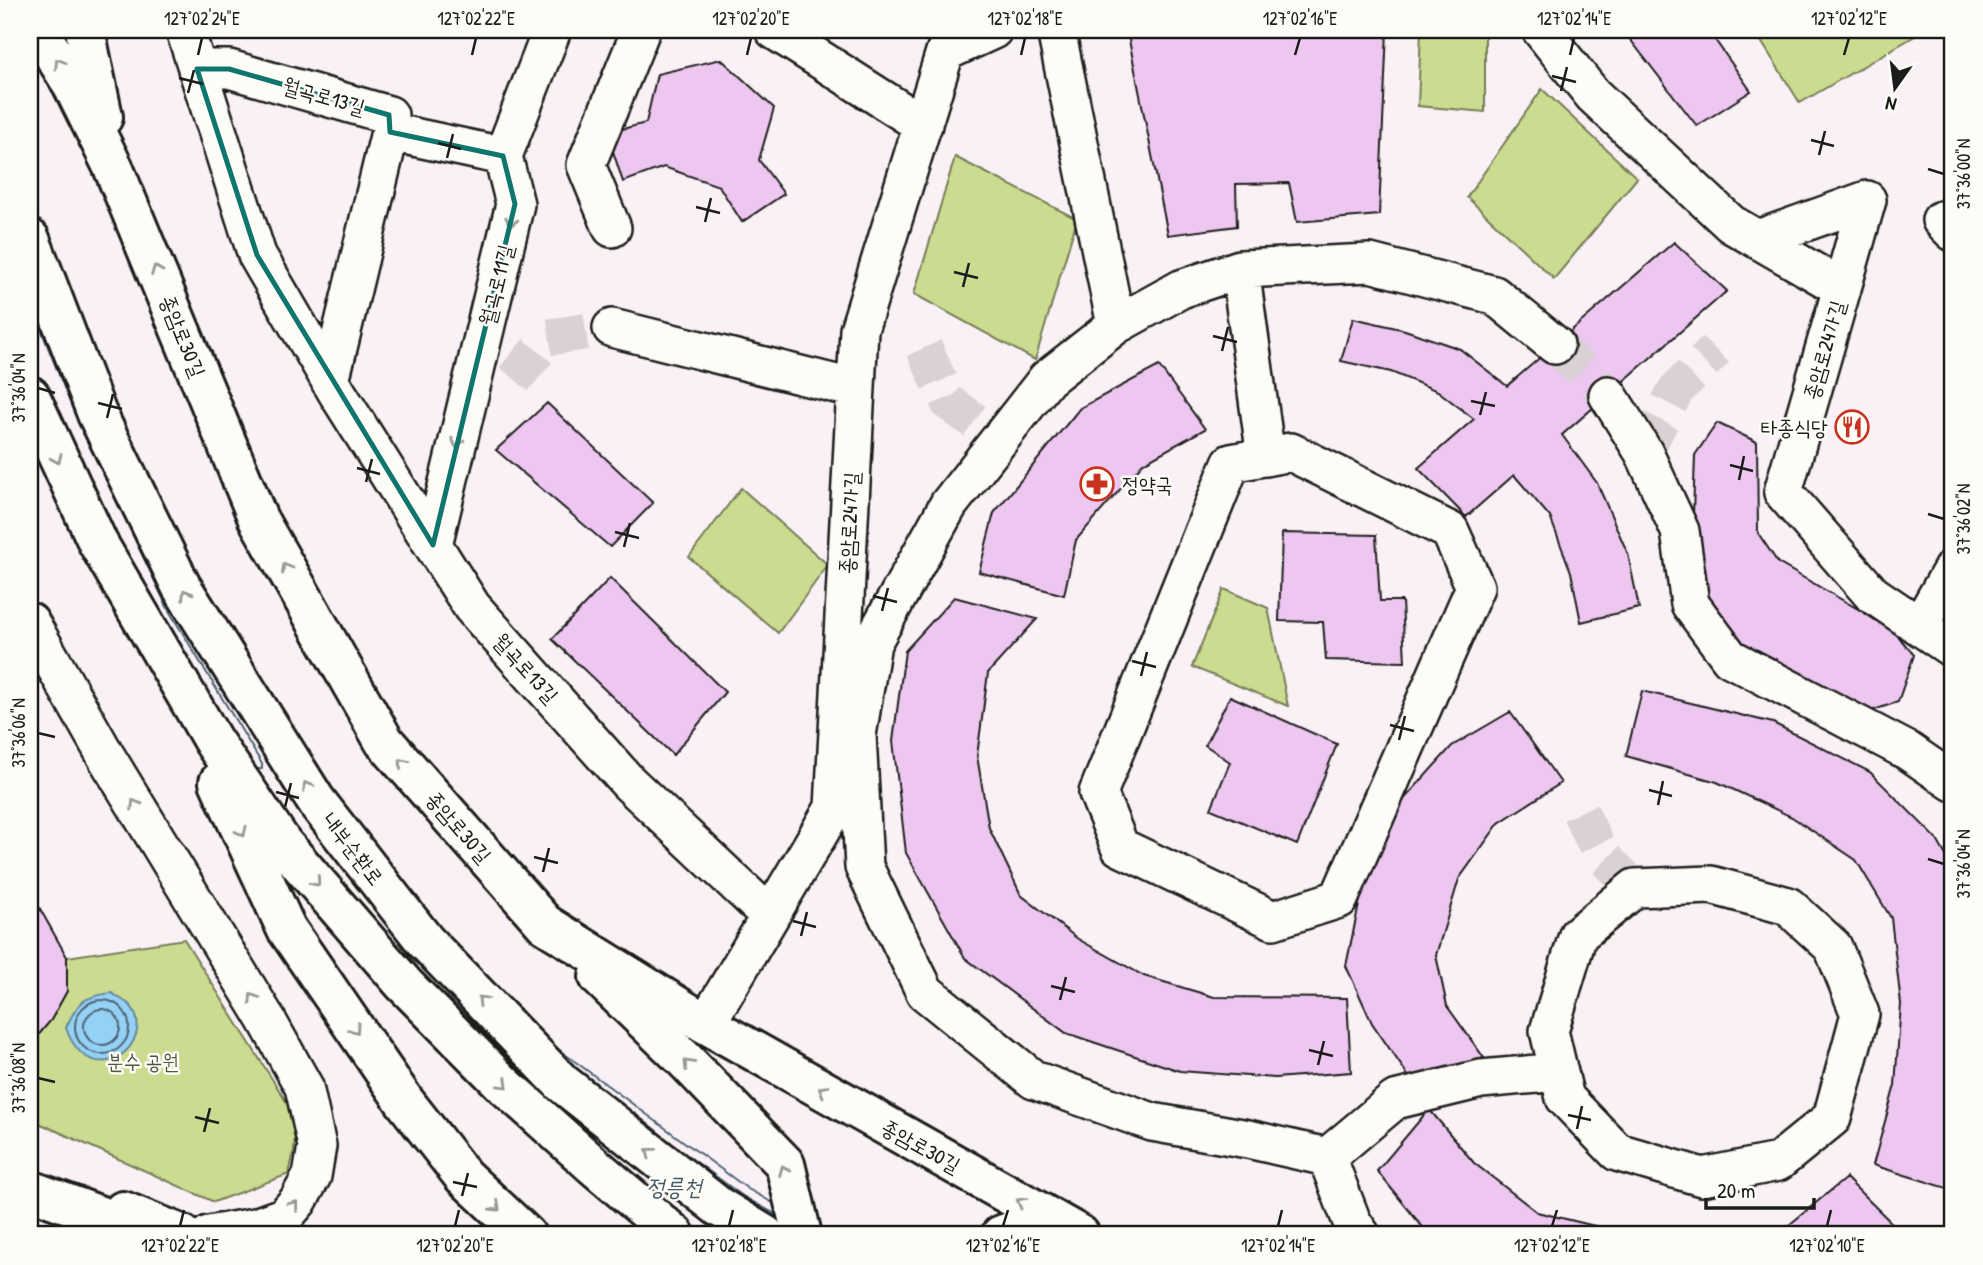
<svg xmlns="http://www.w3.org/2000/svg" width="1983" height="1265" font-family="'Patrick Hand','Poor Story',sans-serif">
<rect width="100%" height="100%" fill="#faf1f6"/>
<filter id="ink" filterUnits="userSpaceOnUse"><feTurbulence type="fractalNoise" baseFrequency=".0143" numOctaves="2"/><feDisplacementMap in="SourceGraphic" scale="14" xChannelSelector="R" yChannelSelector="G"/><feConvolveMatrix kernelMatrix="1 2 1 2 8 2 1 2 1" color-interpolation-filters="sRGB"/></filter>
<g filter="url(#ink)">
<path fill="#cbdb90" stroke="#747c56" stroke-width="2" d="M1421 30H1485V112L1418 106Z
M1754 30H1925L1800 103Z
M1542 89 1637 178 1554 279 1467 197Z
M955 157 1077 219 1035 360 914 294Z
M741 488 828 565 778 633 689 557Z
M1224 589 1268 608 1288 706 1192 667Z
M184 939 296 1117 294 1151 289 1174 214 1202 30 1119V1045L51 1020 67 991V957Z"/>
<path fill="#95d1f5" stroke="#65899e" stroke-width="2" d="M112 993C117 997 125 1001 130 1005 160 1042 91 1098 66 1028 77 1002 84 996 112 993Z"/>
<path fill="#faf1f6" d="M30 279 362 877 524 1006 650 1124 810 1235H654L467 1060 202 703 47 411 30 364Z"/>
<g fill="none" stroke-linecap="round" stroke-linejoin="round">
<path stroke="#4c6473" stroke-width="2" d="M30 302 75 415
M130 529 168 609 262 764V769H257
M75 1027a27 27 0 1 1 54 0a27 27 0 1 1-54 0Z
M84 1027a18 18 0 1 1 36 0a18 18 0 1 1-36 0Z
M558 1049 748 1189 773 1203
M695 1161 744 1197 775 1214"/>
</g>
<path fill="#eec7f1" stroke="#1c1c1c" stroke-width="2" d="M1127 30H1387L1379 215 1297 222 1289 183 1236 184 1237 226 1168 235Z
M1623 30H1708L1751 91 1697 126Z
M721 59 774 108 759 160 784 194 742 222 719 186 664 167 623 182 607 133 646 123 657 74Z
M1674 242 1727 291 1562 435 1597 483 1628 554 1639 608 1581 622 1571 572 1550 517 1514 475 1466 517 1418 468 1474 419 1438 391 1391 372 1341 361 1353 318 1405 330 1460 349 1507 386Z
M1159 366 1205 429 1143 463 1076 540 1064 595 979 572 994 513 1080 408Z
M547 403 653 503 610 547 496 450Z
M1717 423 1757 442 1758 533 1778 563 1891 628 1914 655 1898 702 1871 711 1729 635 1706 600 1693 515 1695 455Z
M1282 533 1376 535 1380 601H1402L1405 662 1326 660 1323 622 1279 621Z
M610 578 725 692 673 755 552 639Z
M954 597 1037 619 988 673 977 756 989 828 1021 895 1078 939 1144 976 1214 997 1347 998 1351 1072 1275 1078 1180 1071 1066 1033 965 958 906 853 893 741 905 651Z
M1642 691 1773 723 1870 772 1936 838 1953 868V1190L1873 1165 1895 1085 1901 1004 1891 918 1856 860 1792 817 1717 782 1626 756Z
M1230 696 1337 744 1297 845 1211 809 1230 762 1205 745Z
M1510 712 1561 783 1499 823 1459 879 1436 955 1447 1006 1484 1058 1409 1077 1372 1023 1346 966 1362 890 1397 807 1452 746Z
M30 891 67 957V991L51 1020 30 1045Z
M1429 1109 1474 1163 1537 1212 1632 1235H1429L1377 1171Z
M1846 1178 1904 1235H1773L1778 1234Z"/>
<g fill="none" stroke-linecap="round" stroke-linejoin="round">
<path stroke="#d9d1d5" stroke-width="37" stroke-dasharray="37 18" stroke-linecap="butt" d="M1555 345 1608 395
M924 348 949 403 1000 439
M514 379 549 337 612 328
M1644 453 1676 390 1716 350
M1580 812 1601 855 1635 888"/>
<defs>
<path id="minor" d="M185 30 257 255 338 394 472 607 628 782 770 916
M774 30 923 125
M1056 30 1116 325
M1541 30 1593 95 1731 224 1842 288 1783 492 1872 594 1953 649
M197 69H229L389 115 390 132 330 381
M390 132 503 156
M1941 220 1953 232
M612 228 586 165 641 30
M1758 239 1867 200 1842 288
M1240 269 1266 457
M612 328 856 389
M1555 345 1494 295 1370 263 1240 269 1181 289 1116 325 1047 379 949 504 872 643 857 735 864 867 925 992 1034 1080 1152 1122 1248 1139 1327 1157 1395 1100 1481 1079 1559 1072
M1608 395 1644 453 1680 531 1690 604 1730 658 1908 751 1953 782
M1291 452 1450 531 1475 587 1339 899 1273 920 1120 847 1098 793 1231 463Z
M433 545 515 204 503 156 552 30
M30 622 107 758 265 1017 304 1087 317 1146 312 1176 298 1201 285 1216 255 1227 209 1235
M1920 626 1953 568
M1711 885 1788 906 1833 947 1860 1014 1832 1118 1778 1162 1702 1177 1617 1152 1565 1098 1549 1031 1578 935 1635 888Z
M706 1024 834 808 859 330 945 52 993 30
M1327 1157 1352 1222 1361 1235"/>
<path id="major" d="M30 30 44 39 72 84 113 167 258 519 384 741 545 924 706 1024 1080 1235
M85 30 103 117
M599 977 684 1059 785 1164 802 1235
M123 1211 183 1235
M1001 1235 1012 1231 1030 1235"/>
<path id="highway" d="M30 239 97 414 181 586 316 801 425 941 562 1083 719 1207 765 1235
M30 396 98 543 213 741 282 843 404 984 505 1086 593 1165 675 1235
M219 782 286 928 405 1102 463 1176 526 1235
M30 1190 152 1235"/>
</defs>
<use href="#minor" stroke="#1c1c1c" stroke-width="42"/>
<use href="#major" stroke="#1c1c1c" stroke-width="44"/>
<use href="#highway" stroke="#1c1c1c" stroke-width="44"/>
<use href="#minor" stroke="#fdfcf7" stroke-width="37"/>
<use href="#major" stroke="#fdfcf7" stroke-width="38"/>
<use href="#highway" stroke="#fdfcf7" stroke-width="38"/>
</g>
<defs><path id="oneway-chevron" d="M-2-3.5L2.5 0L-2 3.5" fill="none" stroke-width="1.6" stroke-linecap="round" stroke-linejoin="round" transform="scale(1.75)"/></defs>
<g stroke="#989794">
<use href="#oneway-chevron" transform="translate(59 63) rotate(-122)"/>
<use href="#oneway-chevron" transform="translate(511 222) rotate(104)"/>
<use href="#oneway-chevron" transform="translate(156 270) rotate(-112)"/>
<use href="#oneway-chevron" transform="translate(457 443) rotate(104)"/>
<use href="#oneway-chevron" transform="translate(57 459) rotate(66)"/>
<use href="#oneway-chevron" transform="translate(286 568) rotate(-120)"/>
<use href="#oneway-chevron" transform="translate(186 594) rotate(-121)"/>
<use href="#oneway-chevron" transform="translate(403 763) rotate(-131)"/>
<use href="#oneway-chevron" transform="translate(307 786) rotate(-122)"/>
<use href="#oneway-chevron" transform="translate(135 804) rotate(-121)"/>
<use href="#oneway-chevron" transform="translate(242 832) rotate(65)"/>
<use href="#oneway-chevron" transform="translate(316 882) rotate(49)"/>
<use href="#oneway-chevron" transform="translate(253 998) rotate(-122)"/>
<use href="#oneway-chevron" transform="translate(482 1000) rotate(-134)"/>
<use href="#oneway-chevron" transform="translate(355 1029) rotate(56)"/>
<use href="#oneway-chevron" transform="translate(688 1064) rotate(-134)"/>
<use href="#oneway-chevron" transform="translate(504 1084) rotate(44)"/>
<use href="#oneway-chevron" transform="translate(823 1090) rotate(-151)"/>
<use href="#oneway-chevron" transform="translate(650 1152) rotate(-142)"/>
<use href="#oneway-chevron" transform="translate(784 1170) rotate(-113)"/>
<use href="#oneway-chevron" transform="translate(1021 1202) rotate(-151)"/>
<use href="#oneway-chevron" transform="translate(294 1205) rotate(-52)"/>
<use href="#oneway-chevron" transform="translate(496 1207) rotate(43)"/>
</g>
</g>
<path fill="none" stroke="#0f766e" stroke-width="5" stroke-linejoin="round" d="M197 69H229L389 115 390 132 503 156 515 204 433 545 257 255Z"/>
<path fill="none" stroke="#1c1c1c" stroke-width="2.5" d="M198 55 202 38M472 55 476 38M747 55 751 38M1021 55 1025 38M1295 55 1300 38M1570 55 1574 38M1844 55 1849 38M1552 76 1576 82M179 78 203 84M1561 91 1567 67M188 93 194 70M1811 140 1834 146M438 143 461 149M1819 155 1825 131M447 158 453 134M1928 169 1944 174M696 207 720 213M705 222 711 198M954 272 978 278M963 287 969 263M1213 336 1237 342M1222 351 1228 327M38 388 55 393M1471 401 1495 406M98 403 122 409M1480 415 1486 392M107 418 113 394M1730 465 1753 471M357 468 380 474M1739 480 1744 456M366 482 372 459M1928 514 1944 519M615 532 639 538M624 547 630 523M873 596 897 602M882 611 888 588M1132 661 1156 667M1141 676 1147 652M1390 725 1414 731M38 733 55 737M1399 740 1405 716M1649 790 1672 796M276 792 299 798M1658 805 1663 781M285 807 291 783M534 857 558 863M1928 859 1944 864M543 872 549 848M793 921 816 927M801 936 807 912M1051 986 1075 992M1060 1000 1066 977M1309 1050 1333 1056M1318 1065 1324 1041M38 1078 55 1082M1568 1115 1591 1120M195 1117 219 1123M1577 1129 1582 1106M204 1132 210 1108M453 1182 477 1187M462 1196 468 1173M180 1226 184 1210M455 1226 459 1210M729 1226 733 1210M1003 1226 1008 1210M1278 1226 1282 1210M1552 1226 1557 1210M1827 1226 1831 1210"/>
<defs>
<symbol id="restaurant-ring" viewBox="-11 -11 22 22"><circle r="9.5" fill="#fdfcf7" stroke="#c8321e" stroke-width="1.5"/><path d="M-5-6h1v4h1v-4h1v4h1v-4h1v5L-1.5 .5V6h-2V.5L-5-1ZM5-6V6H3V1.5H1.5Q1.5-4 5-6Z" fill="#c8321e"/></symbol>
<symbol id="pharmacy-ring" viewBox="-11 -11 22 22"><circle r="9.5" fill="#fdfcf7" stroke="#c8321e" stroke-width="1.5"/><path d="M-2-6h4v4h4v4h-4v4h-4v-4h-4v-4h4Z" fill="#c8321e"/></symbol>
</defs>
<g fill-rule="evenodd">
<use href="#restaurant-ring" x="1833" y="408" width="38" height="38"/>
<use href="#pharmacy-ring" x="1078" y="465" width="38" height="38"/>
</g>
<g text-anchor="middle" dominant-baseline="central" stroke-width="5" stroke-linejoin="round" paint-order="stroke">
<g font-size="21" fill="#1c1c1c" stroke="#fdfcf7">
<text transform="translate(324 96) rotate(16)">월곡로13길</text>
<text transform="translate(496 285) rotate(-76)">월곡로11길</text>
<text transform="translate(183 336) rotate(68)">종암로30길</text>
<text transform="translate(1824 350) rotate(-74)">종암로24가길</text>
<text transform="translate(849 523) rotate(-87)">종암로24가길</text>
<text transform="translate(526 668) rotate(48)">월곡로13길</text>
<text transform="translate(459 827) rotate(49)">종암로30길</text>
<text transform="translate(353 849) rotate(52)">내부순환로</text>
<text transform="translate(921 1146) rotate(29)">종암로30길</text>
</g>
<g font-size="21" fill="#1c1c1c" stroke="#fdfcf7" text-anchor="end">
<text x="1828" y="427">타종식당</text>
<text x="1122" y="484" text-anchor="start">정약국</text>
</g>
<g font-size="21" fill="#51553f" stroke="#fdfcf7">
<text x="143" y="1061">분수 공원</text>
</g>
<g font-size="23" font-style="italic" fill="#465b68" stroke="#fdfcf7">
<text x="674" y="1186">정릉천</text>
</g>
</g>
<rect width="1983" height="1265" fill="none" stroke="#fdfcf7" stroke-width="77"/>
<g transform="translate(1895 88) rotate(194)" stroke="#fdfcf7" stroke-width="5" paint-order="stroke">
<path d="M0-5L12 26L0 18L-12 26Z" fill="#1c1c1c"/>
<text y="-10" font-size="19" font-weight="bold" text-anchor="middle" fill="#1c1c1c">N</text>
</g>
<path d="M1706 1198v10h108v-10" fill="none" stroke="#1c1c1c" stroke-width="3.5"/>
<text x="1717" y="1198" font-size="21" fill="#1c1c1c" stroke="#fdfcf7" stroke-width="5" paint-order="stroke">20 m</text>
<rect x="38" y="38" width="1906" height="1188" fill="none" stroke="#1c1c1c" stroke-width="2.5"/>
<g font-size="18" text-anchor="middle" fill="#1c1c1c">
<text x="202" y="25">127°02'24"E</text>
<text x="476" y="25">127°02'22"E</text>
<text x="751" y="25">127°02'20"E</text>
<text x="1025" y="25">127°02'18"E</text>
<text x="1300" y="25">127°02'16"E</text>
<text x="1574" y="25">127°02'14"E</text>
<text x="1849" y="25">127°02'12"E</text>
<text transform="translate(1964 174) rotate(-90)" y="6">37°36'00"N</text>
<text transform="translate(19 388) rotate(-90)" y="6">37°36'04"N</text>
<text transform="translate(1964 519) rotate(-90)" y="6">37°36'02"N</text>
<text transform="translate(19 733) rotate(-90)" y="6">37°36'06"N</text>
<text transform="translate(1964 864) rotate(-90)" y="6">37°36'04"N</text>
<text transform="translate(19 1078) rotate(-90)" y="6">37°36'08"N</text>
<text x="180" y="1252">127°02'22"E</text>
<text x="455" y="1252">127°02'20"E</text>
<text x="729" y="1252">127°02'18"E</text>
<text x="1003" y="1252">127°02'16"E</text>
<text x="1278" y="1252">127°02'14"E</text>
<text x="1552" y="1252">127°02'12"E</text>
<text x="1827" y="1252">127°02'10"E</text>
</g>
</svg>
